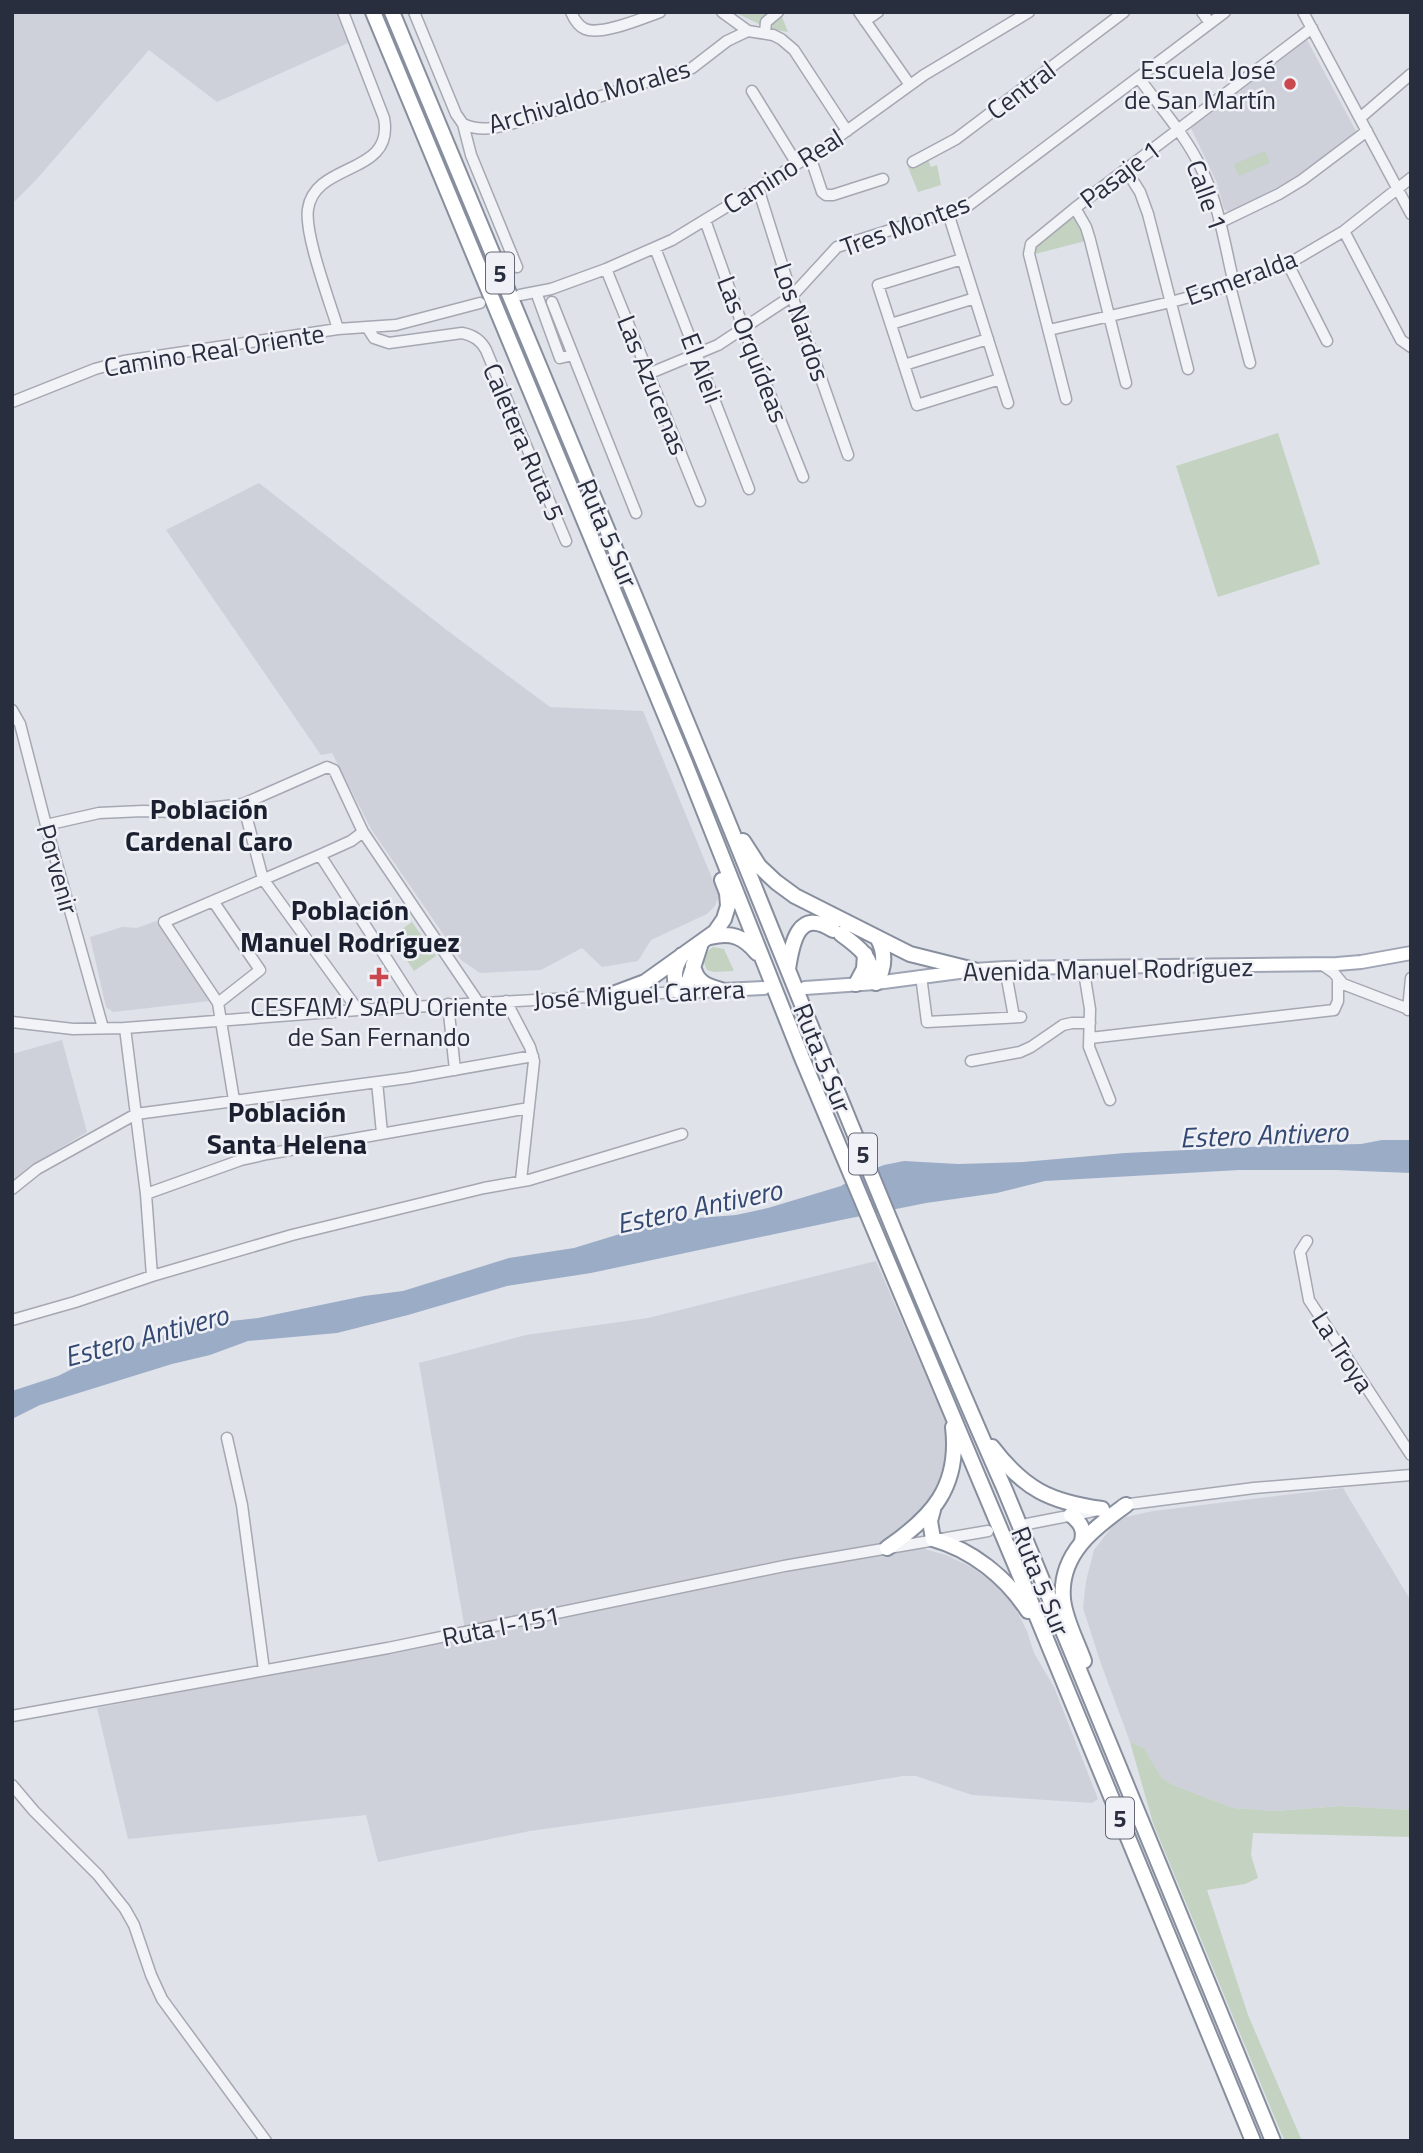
<svg xmlns="http://www.w3.org/2000/svg" width="1423" height="2153" font-family="'Titillium Web',sans-serif">
<rect width="100%" height="100%" fill="#dfe2e8"/>
<path fill="#ced1da" d="M12 12H336L348 43 217 102 149 50 36 180 12 204Z
M1307 40 1356 131 1300 174 1254 201 1229 212 1224 209 1217 183 1191 128Z
M259 483 448 631 550 707 643 711 719 895 715 906 707 914 651 940 638 961 602 967 582 948 541 970 480 973 461 960 371 829 332 753 321 755 166 530Z
M156 921 210 1001 113 1012 106 1007 90 937 122 927 137 928Z
M62 1040 87 1132 39 1161 12 1183V1054Z
M876 1261 946 1422V1451L942 1477 933 1500 913 1519 924 1549 946 1555 971 1567 991 1581 1014 1605 1027 1631 1034 1653 1054 1687 1098 1799 1092 1803 972 1795 916 1776H903L782 1796 530 1831 378 1862 366 1815 128 1839 97 1708 466 1636 419 1363 526 1335 648 1318Z
M1343 1488 1411 1601V1810L1340 1806 1275 1811 1233 1808 1173 1785 1162 1778 1144 1748 1130 1742 1100 1661 1083 1608 1086 1581 1094 1550 1114 1524 1126 1517 1153 1511Z"/>
<path fill="#c3d2c1" d="M734 12H780L788 32 770 29Z
M1265 151 1270 163 1239 176 1234 164Z
M928 160 931 167 937 165 941 185 918 192 908 167 914 163 915 165Z
M1074 216 1085 241 1035 254V248L1038 244Z
M1278 433 1320 564 1218 597 1176 466Z
M412 922 436 956 414 971 391 937Z
M713 947 724 949 734 971 714 972 707 970 703 960 709 950Z
M1130 1742 1144 1748 1162 1778 1173 1785 1233 1808 1275 1811 1340 1806 1411 1810V1837L1253 1833 1251 1855 1258 1878 1245 1884 1207 1890 1248 2015 1302 2141H1285L1279 2128 1153 1823Z"/>
<path fill="#9bacc7" d="M1382 1140H1411V1173L1336 1170H1239L1045 1181 997 1193 926 1203 846 1219 591 1273 507 1286 408 1315 337 1333 248 1341 210 1355 172 1364 40 1405 12 1419V1391L58 1376 80 1365 150 1338 222 1322 258 1318 364 1296 403 1291 509 1258 574 1248 623 1233 684 1219 736 1215 768 1208 841 1186 862 1173 884 1165 904 1161 958 1164 1023 1162 1125 1153 1269 1146 1361 1144Z"/>
<g fill="none" stroke-linecap="round" stroke-linejoin="round">
<defs>
<path id="minor" d="M414 12 456 114 463 124 471 155 517 267
M571 12C574 19 578 26 585 29 601 36 643 18 660 12
M722 12 748 31
M859 12 910 85
M1202 12 1210 23
M1303 12 1411 214
M865 21 878 12
M765 33 766 22 778 12
M1139 78C1160 107 1186 136 1201 168 1219 204 1225 246 1234 284
M752 91 797 164
M1360 118 1411 74
M463 124C480 132 496 128 514 123L692 68 727 41 748 31 773 35 781 39 794 50 847 131
M810 156 822 192 826 195H833L883 179
M913 162 956 139 1124 12
M1126 170 1140 192 1148 214 1188 369
M758 188 792 296 848 455
M1075 208 1086 227 1090 240 1126 383
M948 213 1008 403
M705 220 743 327 803 477
M1219 223 1279 194 1302 180 1367 131
M1344 231 1401 340 1411 347
M655 248 749 489
M962 259 878 285 917 405 1000 379
M1288 264 1327 341
M606 269 700 501
M1230 286 1250 363
M536 292 560 358 573 355
M520 295 551 289 606 269 672 240 823 148 924 75 1029 12
M552 302 636 513
M891 324 975 298
M367 327 374 338 389 343 462 333C473 335 481 340 486 350L566 541
M338 329C330 302 304 234 308 209 315 161 395 176 384 118L343 12
M1049 330 1171 302 1230 286 1288 264 1344 231 1411 178
M904 365 988 339
M648 374 718 345 792 296 837 247 969 205 1225 12
M1066 399 1029 254 1031 244 1075 208 1312 28
M12 402 95 369 124 361 338 329 396 325 480 303
M12 710 20 724 46 825 103 1028
M243 804 263 879 358 1010
M46 825 99 813 143 811 174 812 243 804 327 767 334 770 363 832 478 1002
M320 855 417 1006
M213 901 260 970 218 1003
M1321 964 1334 973 1343 984 1411 1010
M1083 966 1090 1009 1089 1047 1110 1100
M1005 968 1014 1017
M921 976 927 1022 1021 1017
M506 1001 530 1047 534 1061 521 1180
M448 1004 455 1070
M1408 1010 1411 978
M12 1022 73 1029 125 1028 358 1010 680 992
M125 1028 146 1194 152 1276
M1090 1038 1334 1010 1338 1001V978
M971 1061 1020 1052 1031 1047 1063 1025 1072 1023H1090
M377 1082 382 1133
M234 1100 218 1003 164 922 320 855 351 841 363 832
M12 1189 37 1169 136 1114 408 1078 533 1056
M146 1194 241 1160 267 1154 529 1108
M1307 1241 1300 1252 1309 1300 1411 1455
M12 1320 75 1302 152 1276 292 1235 484 1188 529 1180 682 1134
M227 1438 242 1505 264 1670
M1122 1505 1254 1488 1411 1475
M1027 1524 1094 1511
M12 1716 388 1648 784 1566 988 1531
M12 1785 34 1811 98 1875 125 1909 134 1925 151 1975 162 1999 266 2141"/>
<path id="major" d="M805 988 876 983 974 970 1005 968 1337 964 1361 962 1411 953
M680 992 764 988"/>
<path id="highway" d="M373 12 685 763 802 1058 1028 1595 1253 2141
M392 12C501 275 611 537 719 800 813 1030 904 1262 1005 1490L1273 2141
M743 841 759 866 776 882 795 896 910 954 974 970
M841 934C863 950 869 955 876 983
M710 937C731 932 743 936 757 953
M682 955C674 967 672 980 680 992L689 980 701 943
M693 965C696 982 706 986 721 990
M788 969C792 943 798 907 833 930
M876 983C885 968 886 954 878 939
M856 984 864 969 865 954
M613 994 645 982 715 932 724 919 728 906 727 893 722 880
M992 1447C1024 1489 1050 1502 1102 1509
M933 1510 930 1521 933 1539C972 1550 1006 1577 1028 1611
M1071 1515C1080 1522 1085 1529 1082 1541
M887 1548C932 1517 960 1487 953 1427
M1084 1661C1077 1641 1065 1620 1063 1599 1059 1554 1094 1528 1126 1505"/>
</defs>
<use href="#minor" stroke="#a5a8b2" stroke-width="13"/>
<use href="#major" stroke="#9fa5b4" stroke-width="16"/>
<use href="#highway" stroke="#878e9e" stroke-width="18"/>
<use href="#minor" stroke="#f2f3f7" stroke-width="10"/>
<use href="#major" stroke="#fff" stroke-width="12"/>
<use href="#highway" stroke="#fff" stroke-width="14"/>
</g>
<g fill="#ca474d" stroke="#eff1f6" stroke-width="2.5">
<circle cx="1290" cy="84" r="7"/>
<path d="M375.5 966.5h7v7h7v7h-7v7h-7v-7h-7v-7h7z"/>
</g>
<g text-anchor="middle" dominant-baseline="central" stroke-width="5" stroke-linejoin="round" paint-order="stroke">
<g fill="#eff1f6" stroke="#646876" stroke-width="2">
<rect x="486" y="252.5" width="28" height="41" rx="5"/>
<rect x="849" y="1133.5" width="28" height="41" rx="5"/>
<rect x="1106" y="1797.5" width="28" height="41" rx="5"/>
</g>
<g font-size="24" font-weight="bold" fill="#292e3f">
<text x="500" y="273">5</text>
<text x="863" y="1154">5</text>
<text x="1120" y="1818">5</text>
</g>
<g font-size="26" fill="#292e3f" stroke="#eff1f6" text-anchor="end">
<text x="1276" y="69">Escuela José<tspan x="1276" dy="30">de San Martín</tspan></text>
<text x="379" y="1006" text-anchor="middle">CESFAM/ SAPU Oriente<tspan x="379" dy="30">de San Fernando</tspan></text>
</g>
<g font-size="26" fill="#292e3f" stroke="#eff1f6">
<text transform="translate(1021 90) rotate(-37)">Central</text>
<text transform="translate(589 96) rotate(-16)">Archivaldo Morales</text>
<text transform="translate(783 171) rotate(-32)">Camino Real</text>
<text transform="translate(1120 174) rotate(-37)">Pasaje 1</text>
<text transform="translate(1207 195) rotate(70)">Calle 1</text>
<text transform="translate(905 225) rotate(-20)">Tres Montes</text>
<text transform="translate(1241 277) rotate(-20)">Esmeralda</text>
<text transform="translate(802 322) rotate(71)">Los Nardos</text>
<text transform="translate(753 349) rotate(69)">Las Orquídeas</text>
<text transform="translate(214 350) rotate(-9)">Camino Real Oriente</text>
<text transform="translate(702 368) rotate(69)">El Aleli</text>
<text transform="translate(653 385) rotate(68)">Las Azucenas</text>
<text transform="translate(524 442) rotate(67)">Caletera Ruta 5</text>
<text transform="translate(608 533) rotate(67)">Ruta 5 Sur</text>
<text transform="translate(58 869) rotate(74)">Porvenir</text>
<text transform="translate(1108 969) rotate(-1)">Avenida Manuel Rodríguez</text>
<text transform="translate(639 994) rotate(-3)">José Miguel Carrera</text>
<text transform="translate(823 1058) rotate(68)">Ruta 5 Sur</text>
<text transform="translate(1343 1352) rotate(57)">La Troya</text>
<text transform="translate(1041 1581) rotate(68)">Ruta 5 Sur</text>
<text transform="translate(501 1626) rotate(-11)">Ruta I-151</text>
</g>
<g font-size="28" font-weight="bold" fill="#1b2030" stroke="#eff1f6">
<text x="209" y="808">Población<tspan x="209" dy="32">Cardenal Caro</tspan></text>
<text x="350" y="909">Población<tspan x="350" dy="32">Manuel Rodríguez</tspan></text>
<text x="287" y="1111">Población<tspan x="287" dy="32">Santa Helena</tspan></text>
</g>
<g font-size="28" font-style="italic" fill="#344972" stroke="#eff1f6">
<text transform="translate(1264 1134) rotate(-2)">Estero Antivero</text>
<text transform="translate(699 1206) rotate(-12)">Estero Antivero</text>
<text transform="translate(146 1335) rotate(-15)">Estero Antivero</text>
</g>
</g>
<rect width="1423" height="2153" fill="none" stroke="#292e3f" stroke-width="28"/>
</svg>
